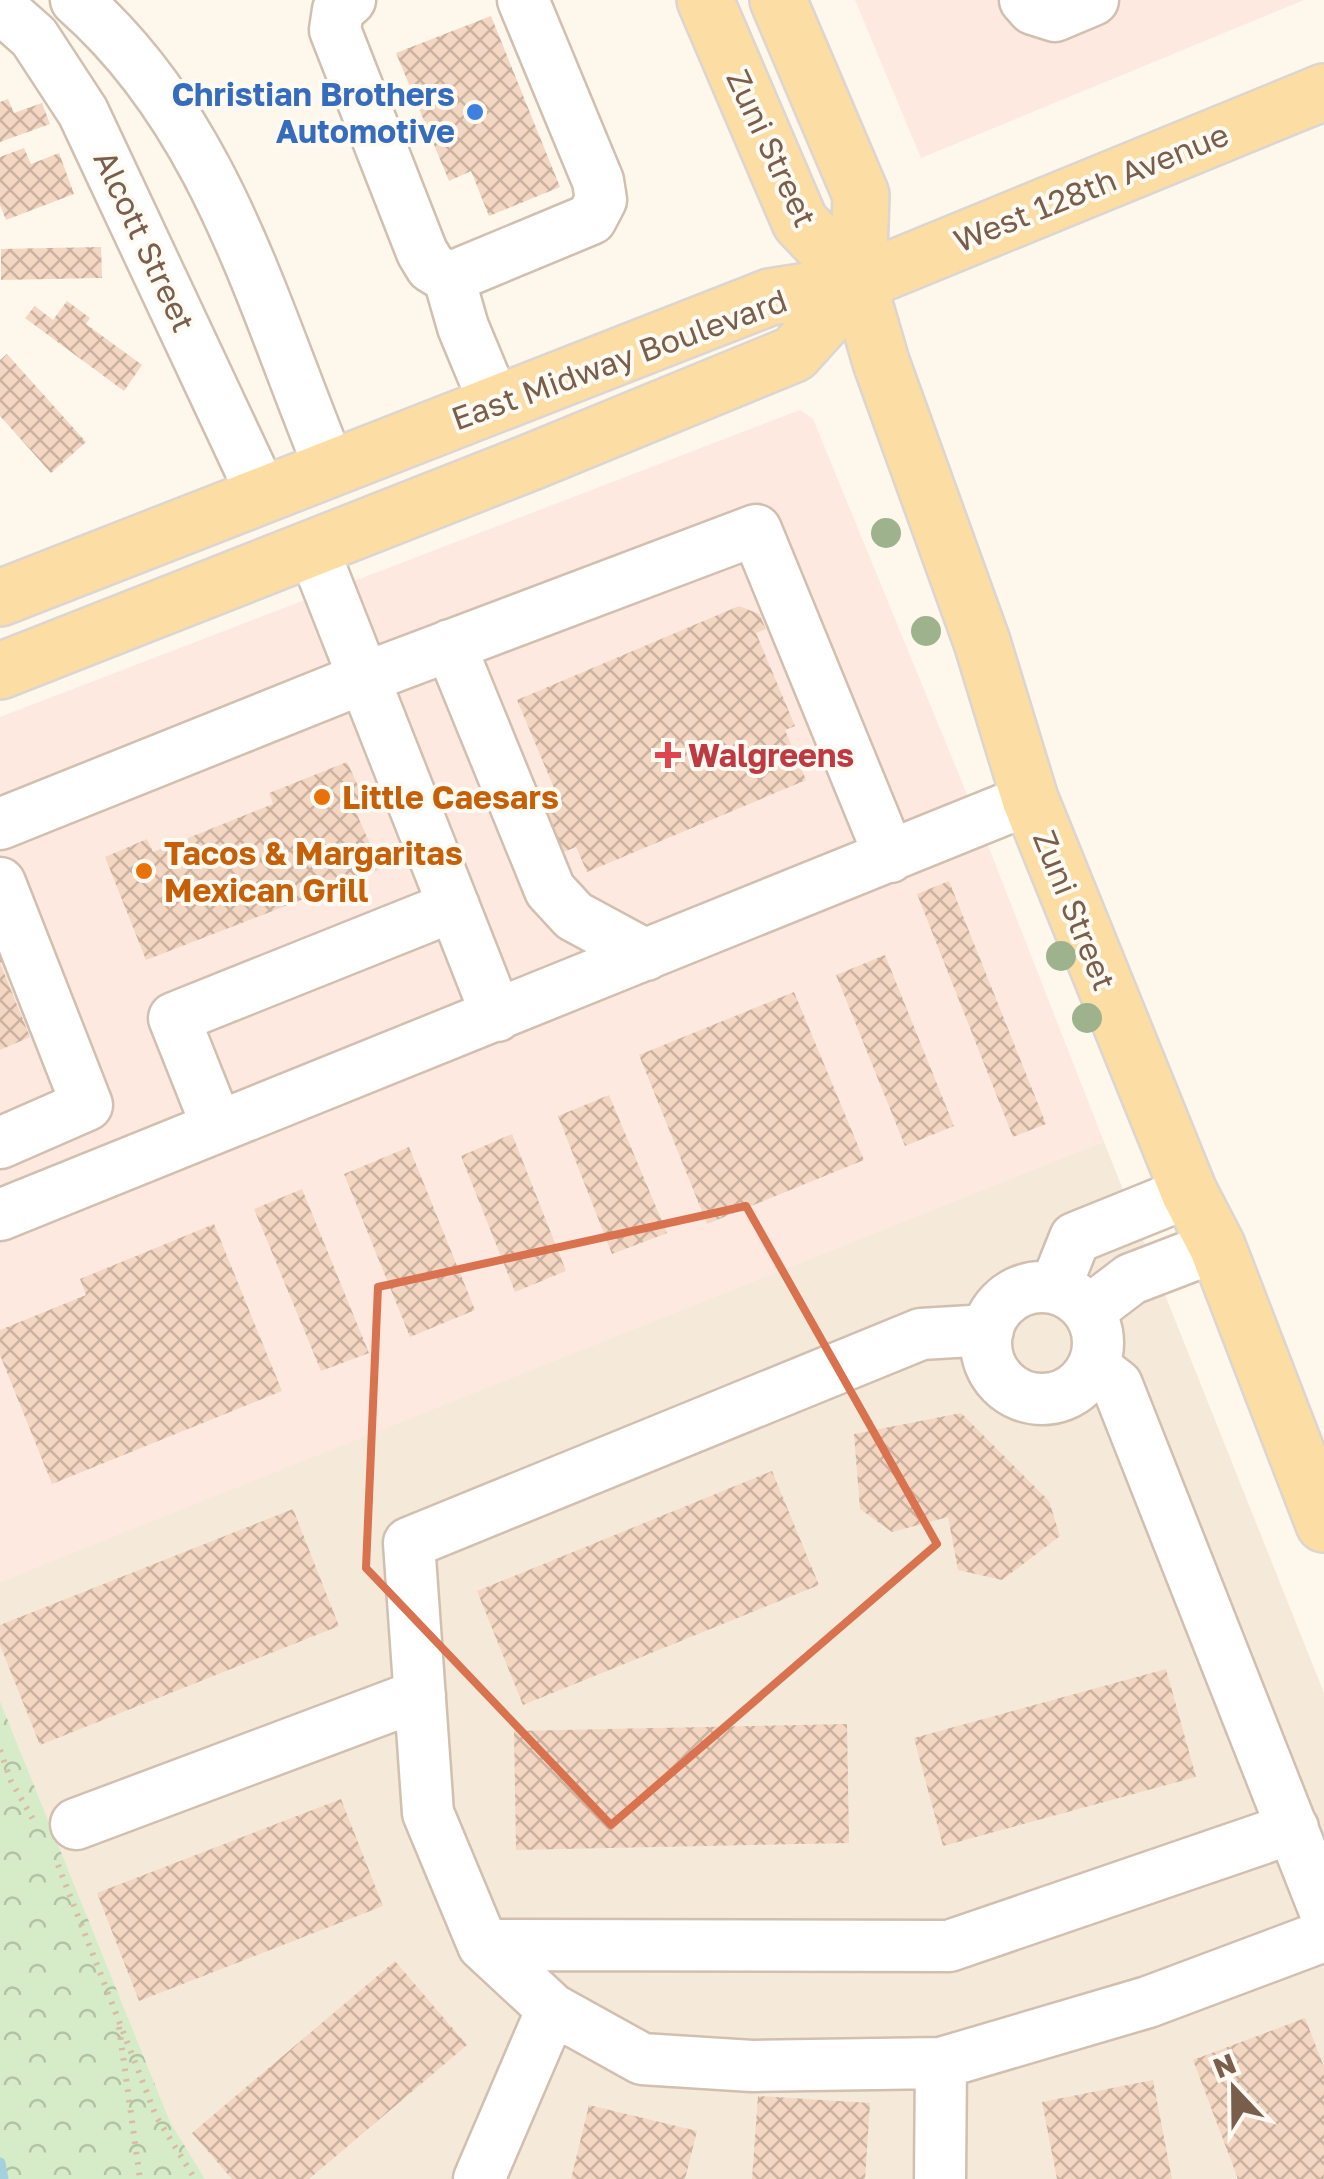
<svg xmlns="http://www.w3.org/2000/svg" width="1324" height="2179" font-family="'Golos Text',sans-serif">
<defs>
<pattern id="forest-crowns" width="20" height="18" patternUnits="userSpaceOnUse" patternTransform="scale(2.5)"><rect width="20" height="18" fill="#d6ecc8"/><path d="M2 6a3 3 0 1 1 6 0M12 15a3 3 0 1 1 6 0" fill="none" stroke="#b3c2a5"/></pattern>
<pattern id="building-cross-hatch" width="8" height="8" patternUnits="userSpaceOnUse" patternTransform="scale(2.5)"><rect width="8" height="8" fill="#f4d7c2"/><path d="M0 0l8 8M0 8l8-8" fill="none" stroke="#cbb2a0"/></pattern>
</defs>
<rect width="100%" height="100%" fill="#fdf7ec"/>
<path fill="#f5e9da" d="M1104 1142 1324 1693V2179H205L170 2123 0 1701V1582L801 1257Z"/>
<path fill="#fde9df" d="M855 0H1304L921 158Z
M800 410 813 419 989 848 1104 1142 0 1582V717Z"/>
<path fill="url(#forest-crowns)" d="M0 1701 170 2122 205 2179H0Z"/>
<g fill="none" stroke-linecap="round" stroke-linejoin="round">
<path stroke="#a4d1db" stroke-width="11" d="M0 2163 3 2179"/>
</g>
<path fill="url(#building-cross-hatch)" d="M491 16 560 187 489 216 471 171 449 181 396 53Z
M8 99 14 113 42 103 50 124 0 142V102Z
M24 148 31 164 59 153 74 194 6 220 0 205V157Z
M101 247 102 278 1 280V249Z
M67 301 90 318 86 324 142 365 124 391 25 318 35 306 53 320Z
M7 354 86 442 51 473 0 416V360Z
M739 606 759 614 766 629 756 633 795 726 785 730 806 780 587 872 576 847 532 865 515 826 562 807 517 700Z
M347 762 367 805 355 810 381 869 146 960 105 857 147 839 153 852 273 804 269 793Z
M949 881 1046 1124 1013 1137 917 894Z
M0 932 11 959 0 963 30 1037 0 1050Z
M885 955 954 1126 905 1146 836 975Z
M794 992 864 1160 707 1224 639 1055Z
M609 1095 667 1233 612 1254 558 1116Z
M512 1134 566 1271 515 1292 461 1156Z
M409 1147 475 1310 410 1337 344 1174Z
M302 1189 369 1353 321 1371 254 1209Z
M214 1224 282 1391 52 1484 0 1355V1330L86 1295 80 1279Z
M961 1413 1049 1501 1060 1536 1002 1580 958 1570 948 1517 892 1532 860 1509 854 1434Z
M772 1471 819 1585 523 1705 477 1591Z
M293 1509 339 1626 40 1745 0 1645V1625Z
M1166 1669 1196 1777 943 1846 914 1738Z
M847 1724 849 1843 516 1850 514 1731Z
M341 1799 383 1906 139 2001 97 1893Z
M395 1961 467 2045 309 2179H232L192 2133Z
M1305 2018 1324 2067V2179H1238L1193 2060Z
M1153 2080 1172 2179H1057L1042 2102Z
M758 2096 870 2103 865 2179H752Z
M589 2105 697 2131 685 2179H571Z"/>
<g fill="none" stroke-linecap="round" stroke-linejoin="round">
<defs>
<path id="minor" d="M76 0C216 123 261 301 330 468
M350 0 338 10 335 30 422 252 431 267 449 278 463 327 495 404
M1025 0 1033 9 1055 16 1093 0
M0 7 34 37 83 112 262 494
M449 278 591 219 601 200 598 181 523 0
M313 549 497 1016
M450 645 550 890 574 916 646 955
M0 824 364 678 756 530 890 857
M0 883 87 1105 0 1143
M217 1126 174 1018 454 906
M0 1215 1030 799
M986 1343a56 56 0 1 1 112 0a56 56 0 1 1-112 0Z
M1055 1288 1075 1238 1189 1192
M1089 1311 1131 1279 1217 1246
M988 1330 921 1334 409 1543 428 1813 483 1945 552 2009 642 2059 752 2066 941 2063 1148 2002 1324 1936
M1094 1367 1117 1385 1324 1909
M76 1824 420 1695
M483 1945 949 1946 1293 1828
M479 2179 552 2009
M940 2179 941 2063"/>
<path id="major" d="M705 0 800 222 858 283
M778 0 861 195 858 283 881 362 982 642 1030 799 1189 1192 1217 1246 1324 1524
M0 598 770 297 858 283 1324 92
M0 671 531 462 794 354 858 283"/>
</defs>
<use href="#minor" stroke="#d1bfb0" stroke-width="55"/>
<use href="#major" stroke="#dcd5d0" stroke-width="60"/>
<path stroke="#dabba4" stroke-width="6" stroke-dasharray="2.5 8" stroke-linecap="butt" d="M0 1750 11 1781 33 1819
M58 1865 156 2116 195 2179
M119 2027 140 2179"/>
<use href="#minor" stroke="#fff" stroke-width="50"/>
<use href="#major" stroke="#fcdea4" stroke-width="55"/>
</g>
<g fill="#9eb28e">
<circle cx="886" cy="533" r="15"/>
<circle cx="926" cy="631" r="15"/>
<circle cx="1061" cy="956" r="15"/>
<circle cx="1087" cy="1018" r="15"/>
</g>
<path fill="none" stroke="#d8724f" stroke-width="8" stroke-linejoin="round" d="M746 1206 937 1544 611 1825 366 1568 378 1287Z"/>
<circle fill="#3f7fe0" stroke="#fffbf3" stroke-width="4" cx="475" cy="112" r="10"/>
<path fill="#e0444e" stroke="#fffbf3" stroke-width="4" d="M663 740h10v10h10v10h-10v10h-10v-10h-10v-10h10z"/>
<g fill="#e8710a" stroke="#fffbf3" stroke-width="4">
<circle cx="322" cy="797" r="10"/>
<circle cx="144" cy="871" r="10"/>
</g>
<g text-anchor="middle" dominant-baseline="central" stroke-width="8" stroke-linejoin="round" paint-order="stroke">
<g font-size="32" font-weight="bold" fill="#366cbe" stroke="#fffbf3" text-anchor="end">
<text x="455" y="94">Christian Brothers<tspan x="455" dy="37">Automotive</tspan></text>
</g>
<g font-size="32" fill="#7a5e4c" stroke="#fffbf3">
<text transform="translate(772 148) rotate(65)">Zuni Street</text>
<text transform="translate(1091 187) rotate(-22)">West 128th Avenue</text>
<text transform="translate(145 241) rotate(65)">Alcott Street</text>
<text transform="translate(619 359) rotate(-20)">East Midway Boulevard</text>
<text transform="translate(1075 910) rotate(68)">Zuni Street</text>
</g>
<g font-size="32" font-weight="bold" fill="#be3a42" stroke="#fffbf3" text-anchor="start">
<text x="688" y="755">Walgreens</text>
</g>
<g font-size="32" font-weight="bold" fill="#c56008" stroke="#fffbf3" text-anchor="start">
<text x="342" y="797">Little Caesars</text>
<text x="164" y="853">Tacos &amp; Margaritas<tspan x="164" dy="37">Mexican Grill</tspan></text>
</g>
</g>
<g transform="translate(1234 2089) rotate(338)" stroke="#fffbf3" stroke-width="8" paint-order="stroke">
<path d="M0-8L18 38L0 25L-18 38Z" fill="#7a5e4c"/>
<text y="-15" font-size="28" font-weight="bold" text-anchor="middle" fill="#7a5e4c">N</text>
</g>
</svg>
